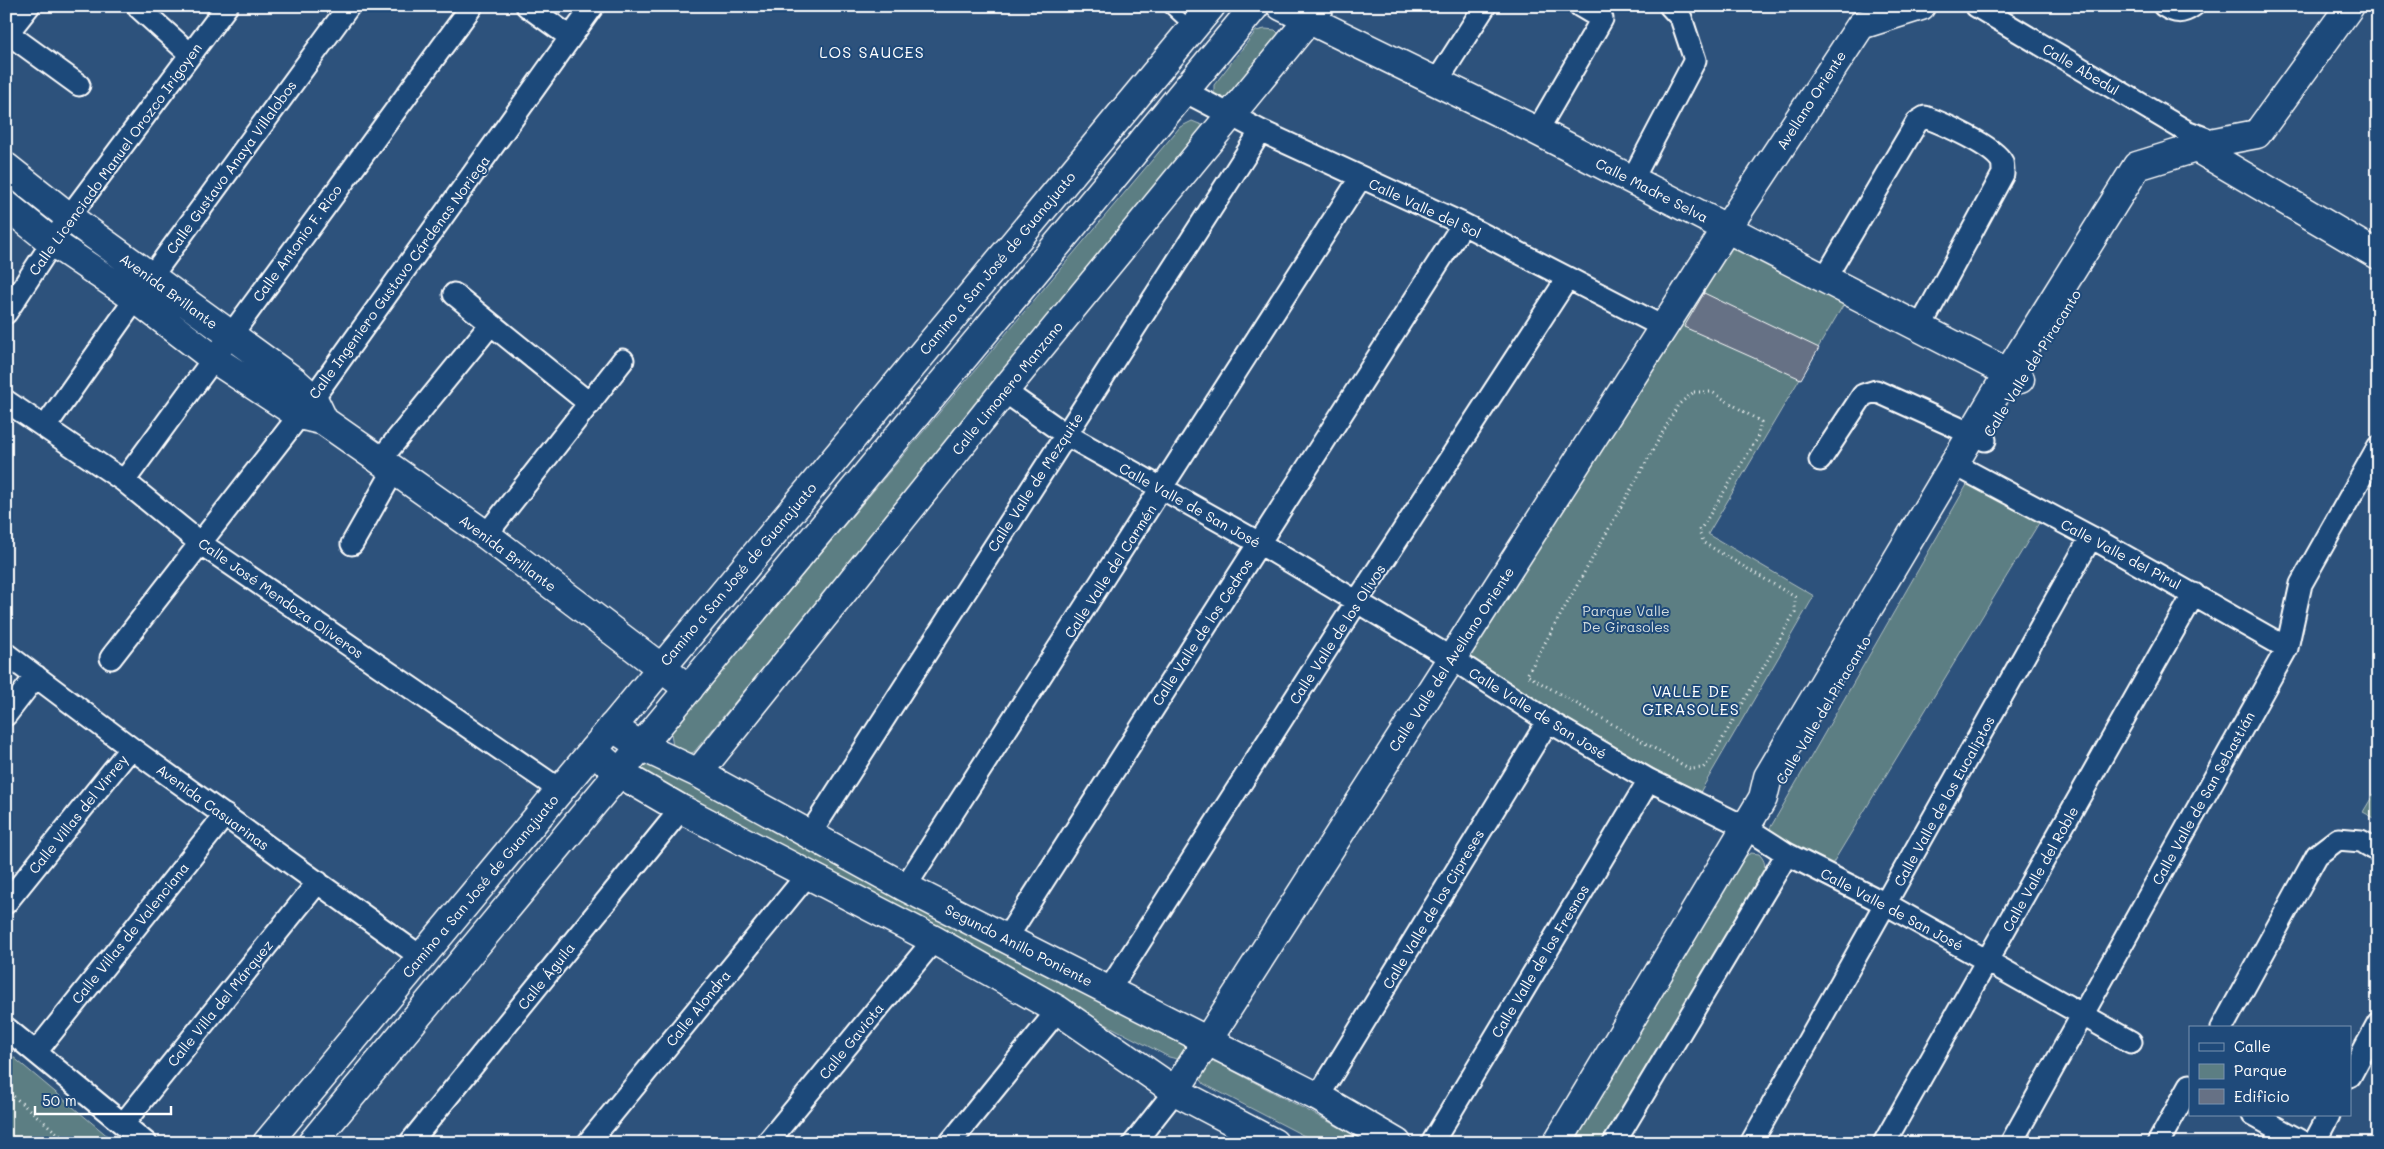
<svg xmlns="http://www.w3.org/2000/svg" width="2384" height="1149" font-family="Mali,sans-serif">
<rect width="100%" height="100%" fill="#2d527c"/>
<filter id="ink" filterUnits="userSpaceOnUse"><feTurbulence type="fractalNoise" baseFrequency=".02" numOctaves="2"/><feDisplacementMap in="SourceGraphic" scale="10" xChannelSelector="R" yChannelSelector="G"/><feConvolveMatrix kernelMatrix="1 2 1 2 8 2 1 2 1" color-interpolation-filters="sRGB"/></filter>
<g filter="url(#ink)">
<path fill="#5c7e83" stroke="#aebec1" d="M1265 29 1275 30 1280 35 1227 102 1214 96V85L1256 31Z
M1192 121 1202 125 1204 130 694 752 685 755 673 748 671 732 682 718 1180 127Z
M1728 234 1848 297 1708 534 1814 596 1699 794 1461 660Z
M1972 476 2045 513 1831 866 1769 830Z
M650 757 1193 1045 1181 1060 1169 1057 666 796 636 772Z
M2378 787V820L2363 812Z
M1751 853 1759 854C1769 865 1764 871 1758 884L1601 1143H1568L1743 858Z
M6 1051 116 1143H6Z
M1208 1062H1216L1369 1143H1318L1204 1084 1199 1077Z"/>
<path fill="#667185" stroke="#fff" d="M1704 293 1819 348 1801 379 1684 327Z"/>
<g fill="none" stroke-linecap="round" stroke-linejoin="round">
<defs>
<path id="lane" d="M1168 6 1192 28"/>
<path id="street" d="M527 6 570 37
M1976 6 2186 131 2215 142
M2164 6C2175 13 2182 14 2193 6
M139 8 190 54
M6 32 79 85
M6 35 29 6
M1437 81 1485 6
M1186 92 1261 131 1463 224 1663 327
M1537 131 1602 19 1580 6
M1632 180 1695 60 1681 18 1670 6
M1824 280 1917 122 1925 117C1942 123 1994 146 2002 162 2003 165 2003 171 2003 174L1919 329
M454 294 590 404
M6 313 69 217 227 6
M1004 391 1065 434 1259 543 1451 658 1548 721 1649 780 1745 827 1787 854 1886 904 2131 1042
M6 401 124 481 200 543 560 790
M45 427 151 277 349 6
M380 460 491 324
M1820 460 1863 395 1876 391 1985 440
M1954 464 2091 537 2287 648
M124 481 472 6
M486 535 623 360
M352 544 394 470
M6 654 131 748 421 957
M111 658 313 398 593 6
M6 715 36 676
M810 834 1261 131
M905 887 1361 177
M6 903 131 748
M1006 939 1463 224
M1109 990 1356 603 1567 279
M6 1028 146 1143
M2222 1028 2317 855 2338 839 2361 841 2378 851
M36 1052 225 815
M2350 1076 2378 1024
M1318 1097 1548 721
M2253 1115 2304 1143
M123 1124 318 882
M410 1143 681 809
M588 1143 808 874
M767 1143 934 940
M950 1143 1058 1010
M1134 1143 1175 1091
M1432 1143 1649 780
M1614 1143 1787 854
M1751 1143 2091 537
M1884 1143 2194 594
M2011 1143 2287 648 2301 584 2378 447
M2158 1143 2190 1085
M2314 1143 2329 1115"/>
<path id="secondary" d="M1281 6 1537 131 2020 379
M2198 149 2378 255
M6 167 69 217 294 381 313 398 324 421
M6 205 52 242 136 299 214 359 299 415 324 421 394 470 486 535 689 689
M612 727 641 746 698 773 905 887 1318 1097 1397 1143
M593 750 619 773 681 809 934 940 1058 1010 1175 1091 1274 1143
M698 773 1004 391 1320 6
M1175 1091 1727 228 1861 25 1921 6
M1557 1143 1763 798 1768 777 2008 373 2137 166 2215 142 2257 134 2350 6"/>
<path id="primary" d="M267 1143 1211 6
M312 1143 1255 6"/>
</defs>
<use href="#lane" stroke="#fff" stroke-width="14"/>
<use href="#street" stroke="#fff" stroke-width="25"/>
<use href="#secondary" stroke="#fff" stroke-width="31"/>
<use href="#primary" stroke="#fff" stroke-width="31"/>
<path stroke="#fff" stroke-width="3" stroke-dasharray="1 4" stroke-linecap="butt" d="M1694 392H1712L1761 422 1757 439 1699 532 1704 543 1795 597V612L1711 759 1703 768 1690 769 1527 675 1678 405Z
M6 1090 69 1143"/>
<use href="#lane" stroke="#1f4a7a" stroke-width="10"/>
<use href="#street" stroke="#1f4a7a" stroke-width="21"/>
<use href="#secondary" stroke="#1f4a7a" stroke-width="28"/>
<use href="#primary" stroke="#1f4a7a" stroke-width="28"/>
</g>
</g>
<g text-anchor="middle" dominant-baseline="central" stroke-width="4" stroke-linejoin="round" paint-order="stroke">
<g font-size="14" fill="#fff" stroke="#1f4a7a">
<text transform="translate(2081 69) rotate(31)">Calle Abedul</text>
<text transform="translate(1811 100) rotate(-57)">Avellano Oriente</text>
<text transform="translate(115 159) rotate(-54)">Calle Licenciado Manuel Orozco Irigoyen</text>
<text transform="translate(231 167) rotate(-54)">Calle Gustavo Anaya Villalobos</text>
<text transform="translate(1652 190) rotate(27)">Calle Madre Selva</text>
<text transform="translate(1425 208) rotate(25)">Calle Valle del Sol</text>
<text transform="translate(297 243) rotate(-54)">Calle Antonio F. Rico</text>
<text transform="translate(997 263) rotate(-50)">Camino a San José de Guanajuato</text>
<text transform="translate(399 277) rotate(-54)">Calle Ingeniero Gustavo Cárdenas Noriega</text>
<text transform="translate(169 291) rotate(36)">Avenida Brillante</text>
<text transform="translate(2032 363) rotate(-58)">Calle Valle del Piracanto</text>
<text transform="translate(1007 388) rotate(-51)">Calle Limonero Manzano</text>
<text transform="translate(1035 482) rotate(-57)">Calle Valle de Mezquite</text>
<text transform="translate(1190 505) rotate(29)">Calle Valle de San José</text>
<text transform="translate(508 553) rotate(37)">Avenida Brillante</text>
<text transform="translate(2121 554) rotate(28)">Calle Valle del Pirul</text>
<text transform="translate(1110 571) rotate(-57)">Calle Valle del Carmén</text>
<text transform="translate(738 574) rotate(-50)">Camino a San José de Guanajuato</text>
<text transform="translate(281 598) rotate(35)">Calle José Mendoza Oliveros</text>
<text transform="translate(1202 632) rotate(-57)">Calle Valle de los Cedros</text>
<text transform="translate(1337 634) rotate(-57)">Calle Valle de los Olivos</text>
<text transform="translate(1451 659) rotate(-57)">Calle Valle del Avellano Oriente</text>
<text transform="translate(1823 710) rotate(-59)">Calle Valle del Piracanto</text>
<text transform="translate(1538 713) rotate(32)">Calle Valle de San José</text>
<text transform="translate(2203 798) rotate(-61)">Calle Valle de San Sebastián</text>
<text transform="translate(1944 801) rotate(-61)">Calle Valle de los Eucaliptos</text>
<text transform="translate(213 807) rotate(36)">Avenida Casuarinas</text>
<text transform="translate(78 814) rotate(-51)">Calle Villas del Virrey</text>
<text transform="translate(2040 869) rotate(-61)">Calle Valle del Roble</text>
<text transform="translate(480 886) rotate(-50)">Camino a San José de Guanajuato</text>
<text transform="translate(1433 909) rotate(-59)">Calle Valle de los Cipreses</text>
<text transform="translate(1892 909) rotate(28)">Calle Valle de San José</text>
<text transform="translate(130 933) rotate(-51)">Calle Villas de Valenciana</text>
<text transform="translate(1019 945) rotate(27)">Segundo Anillo Poniente</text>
<text transform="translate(1540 961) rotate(-59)">Calle Valle de los Fresnos</text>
<text transform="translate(546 976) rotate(-51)">Calle Águila</text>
<text transform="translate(220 1003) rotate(-51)">Calle Villa del Márquez</text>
<text transform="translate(698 1008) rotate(-51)">Calle Alondra</text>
<text transform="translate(851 1041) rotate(-51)">Calle Gaviota</text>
</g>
<g font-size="14" fill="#d6dfe0" stroke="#1f4a7a">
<text x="1626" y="610">Parque Valle<tspan x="1626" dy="16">De Girasoles</tspan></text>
</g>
<g font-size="16" letter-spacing="1" fill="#fff" stroke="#1f4a7a">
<text x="872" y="51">LOS SAUCES</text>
<text x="1691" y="690">VALLE DE<tspan x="1691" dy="18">GIRASOLES</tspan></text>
</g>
</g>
<rect width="2384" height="1149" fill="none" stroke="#1f4a7a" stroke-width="25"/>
<rect x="12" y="12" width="2359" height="1124" fill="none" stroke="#fff" stroke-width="2" filter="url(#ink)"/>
<rect x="2189" y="1026" width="162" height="90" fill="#1f4a7a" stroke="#7992af"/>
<rect x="2199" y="1043" width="25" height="8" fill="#1f4a7a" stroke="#7992af"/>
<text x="2234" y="1052" font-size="15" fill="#ffffff">Calle</text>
<rect x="2199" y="1064" width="25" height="15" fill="#5c7e83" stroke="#7992af"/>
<text x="2234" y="1076" font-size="15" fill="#ffffff">Parque</text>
<rect x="2199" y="1089" width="25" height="15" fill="#667185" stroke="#7992af"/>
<text x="2234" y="1102" font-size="15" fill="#ffffff">Edificio</text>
<path d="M35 1106v8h136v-8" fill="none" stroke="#ffffff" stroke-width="2.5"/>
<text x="42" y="1106" font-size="15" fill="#ffffff" stroke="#1f4a7a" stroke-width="4" paint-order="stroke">50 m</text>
</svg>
